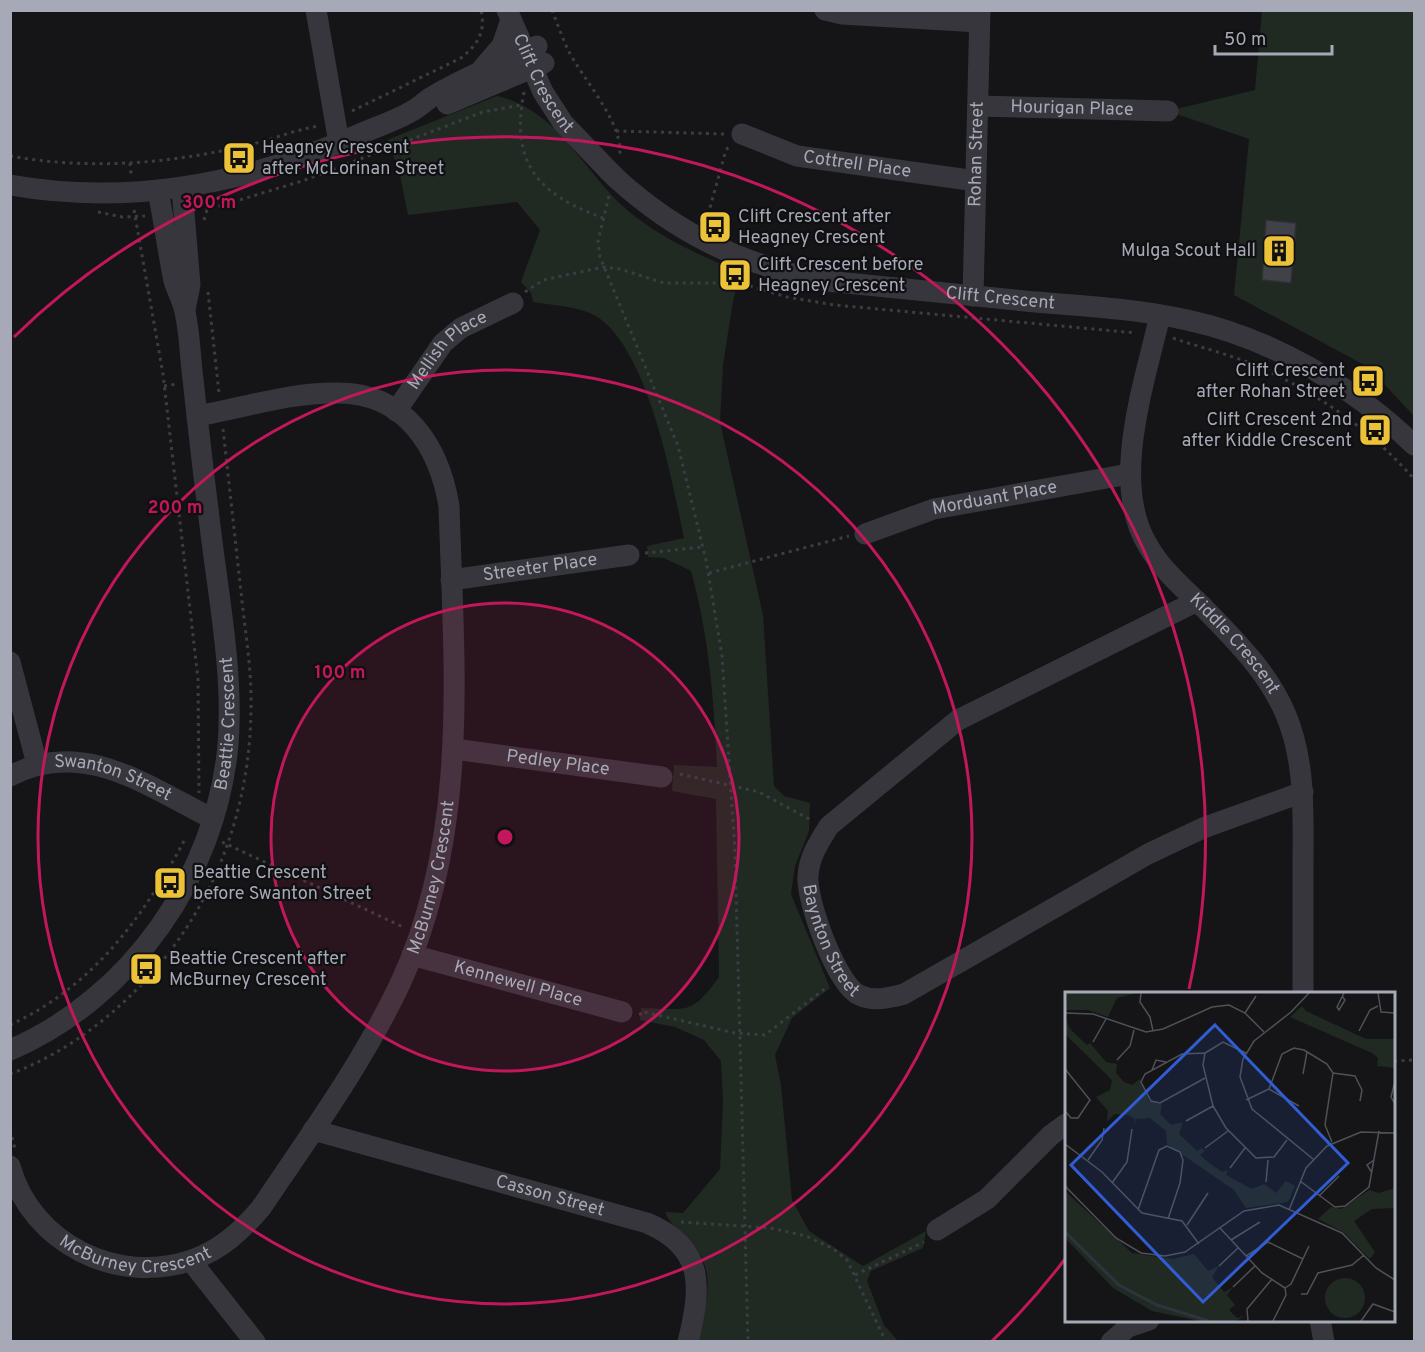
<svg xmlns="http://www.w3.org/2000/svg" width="1425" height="1352" font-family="Overpass,sans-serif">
<rect width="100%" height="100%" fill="#151517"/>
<path fill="#212923" d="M1262 11H1414V416L1368 367 1234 295 1249 139 1168 111 1255 90Z
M497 96C565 113 584 178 636 217 667 241 705 258 741 272L733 301 723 365 720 422 763 615 774 786 784 796 810 803 809 831 795 866 791 894 830 988 792 1018 775 1055 781 1085 792 1200 809 1231 863 1266 926 1231 923 1248 871 1271 867 1281 884 1325 898 1341H696C704 1309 718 1277 695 1247 685 1234 672 1228 665 1212L683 1213 720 1169 723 1102 721 1061 704 1040 675 1027 640 1020 641 1008C687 1009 691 1016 719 977L716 799 672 791 674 765 717 767C714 700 709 636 691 571L664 558 648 557 647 546 684 538C672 479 650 361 603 321 585 306 556 306 533 302L531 293 521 282 540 230 517 202 408 215 399 170 387 140Z"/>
<path fill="#414247" stroke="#2f2f33" stroke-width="1.5" d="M1266 220 1296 223 1291 283 1262 280Z"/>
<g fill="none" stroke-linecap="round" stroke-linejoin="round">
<path stroke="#3c3d43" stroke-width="3" stroke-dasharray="3 4.5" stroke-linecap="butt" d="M552 10C557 23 562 37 568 50 582 78 627 127 619 158
M524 92C510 164 538 194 603 218
M352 111 461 58C477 45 486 33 481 10
M616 131 725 134
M10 156C88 170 167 164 244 146 269 141 293 130 319 126
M130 163 131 174
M609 196 598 241 600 257 678 446 706 560 722 656 735 852 748 1342
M134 210 163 374 198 679 199 793
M98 212 122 217 145 216
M204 220 207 210 305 180 483 112 521 105
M706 222 726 150 730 146
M208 292 219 393
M525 292 543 280 604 267 620 269 664 283H740L787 297 835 305 1136 333
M1173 338C1204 349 1238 356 1268 371 1323 397 1375 434 1414 479
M164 386 177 384
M645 553 703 547
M709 573 849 536
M680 774 759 792 811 820
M222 842 403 927
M639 1014H644V1012L735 1033 765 1035 827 987
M10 1025C92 987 143 918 184 841
M1394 1061 1414 1060
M10 1074C65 1054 115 1015 153 972 217 899 250 806 251 709 252 670 245 631 241 592 235 538 229 483 223 429
M10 1130 15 1149
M681 1222 770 1228 806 1236 832 1248 847 1260 886 1342
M855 1275 924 1242"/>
<g stroke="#36363c" stroke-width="21">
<path d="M316 10 339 143"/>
<path id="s1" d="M507 10 543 92 563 123 608 170"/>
<path d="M825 10 842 14 979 22"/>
<path d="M482 69 502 46 511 20"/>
<path d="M447 104 544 63"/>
<path id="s2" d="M978 106 1168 111"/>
<path id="s3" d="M742 134 797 156 976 181"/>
<path id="s4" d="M617 179C678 234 738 262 817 280 887 287 956 294 1025 301 1079 306 1134 308 1187 320 1271 338 1353 386 1414 445"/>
<path d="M10 185C129 206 244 184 353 137 372 128 394 122 412 111 418 108 424 102 430 98 463 77 502 63 537 46"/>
<path d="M182 188 190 285 185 310"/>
<path id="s5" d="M973 296 980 10"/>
<path id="s6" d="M1160 315C1145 382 1110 481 1147 544 1161 569 1183 588 1204 608 1236 641 1268 672 1286 715 1306 763 1303 815 1303 867 1303 909 1303 951 1303 994"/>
<path id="s7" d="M396 411 443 343 461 328 513 303"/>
<path id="s8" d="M865 534 934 509 1129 474"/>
<path id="s9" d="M451 580 629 555"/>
<path id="s10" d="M1197 601 958 720 829 826C819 842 809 857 808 876 806 901 837 985 859 995 874 1002 889 998 904 994L1148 854 1203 828 1303 792"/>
<path d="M10 662 37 764"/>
<path id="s11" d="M454 749 662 777"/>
<path id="s12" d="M10 776C83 737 149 787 213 819"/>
<path id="s13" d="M412 955 622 1012"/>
<path id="s14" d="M10 1050C131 998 216 875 228 745 234 671 217 590 209 517 203 471 198 425 193 379 190 357 190 334 185 312 183 301 177 291 174 281 168 251 164 221 158 191"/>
<path id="s15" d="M313 1130 647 1223C706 1248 701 1288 688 1342"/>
<path id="s16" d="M10 1166C31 1243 117 1286 192 1260 221 1250 242 1230 261 1208 310 1135 362 1064 400 984 470 834 454 667 449 506 439 446 405 393 338 393 291 392 243 408 197 416"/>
<path d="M937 1230 987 1199 1051 1135 1066 1124"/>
<path d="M191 1261 255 1342"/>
<path d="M1320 1320 1324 1342"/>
<path d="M1111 1342 1128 1327 1149 1320"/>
</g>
<path stroke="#36363c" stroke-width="21" d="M608 170 617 179"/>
</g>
<circle cx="505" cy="837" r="234" fill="#c2185b" fill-opacity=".12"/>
<g fill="none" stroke="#c2185b" stroke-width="3">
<circle cx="505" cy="837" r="234"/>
<circle cx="505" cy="837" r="467"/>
<path d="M1065 1259A701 701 0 0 1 992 1341M14 337A701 701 0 0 1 1189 989"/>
</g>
<defs>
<symbol id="bus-square" viewBox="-11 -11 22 22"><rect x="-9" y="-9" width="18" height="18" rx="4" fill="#ecc238" stroke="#101012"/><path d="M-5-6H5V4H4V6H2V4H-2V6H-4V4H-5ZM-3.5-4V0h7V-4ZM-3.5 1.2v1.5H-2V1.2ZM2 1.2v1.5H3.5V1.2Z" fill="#111"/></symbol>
<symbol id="building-square" viewBox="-11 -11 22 22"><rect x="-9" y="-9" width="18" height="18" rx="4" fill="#ecc238" stroke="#101012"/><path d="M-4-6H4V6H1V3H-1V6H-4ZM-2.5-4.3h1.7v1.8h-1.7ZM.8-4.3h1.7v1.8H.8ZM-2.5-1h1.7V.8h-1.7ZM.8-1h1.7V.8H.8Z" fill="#111"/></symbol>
</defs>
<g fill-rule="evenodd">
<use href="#bus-square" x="220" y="139" width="38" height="38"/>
<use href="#bus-square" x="696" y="208" width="38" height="38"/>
<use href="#building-square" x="1260" y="232" width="38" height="38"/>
<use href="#bus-square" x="716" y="256" width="38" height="38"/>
<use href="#bus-square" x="1349" y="362" width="38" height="38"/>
<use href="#bus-square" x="1356" y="411" width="38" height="38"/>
<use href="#bus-square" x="151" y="864" width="38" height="38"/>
<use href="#bus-square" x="127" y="950" width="38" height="38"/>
</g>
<g text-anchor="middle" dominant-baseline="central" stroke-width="4.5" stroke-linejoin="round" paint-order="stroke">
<g font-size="18" fill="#a7aab6" stroke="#101012">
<text stroke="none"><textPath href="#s1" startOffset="82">Clift Crescent</textPath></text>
<text stroke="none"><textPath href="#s2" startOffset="94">Hourigan Place</textPath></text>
<text stroke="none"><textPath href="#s5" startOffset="142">Rohan Street</textPath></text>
<text stroke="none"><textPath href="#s3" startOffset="120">Cottrell Place</textPath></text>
<text stroke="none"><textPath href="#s4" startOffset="411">Clift Crescent</textPath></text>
<text stroke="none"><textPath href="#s7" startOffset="81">Mellish Place</textPath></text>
<text stroke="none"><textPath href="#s8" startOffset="135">Morduant Place</textPath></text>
<text stroke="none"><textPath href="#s9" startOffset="90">Streeter Place</textPath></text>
<text stroke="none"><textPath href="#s6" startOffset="368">Kiddle Crescent</textPath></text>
<text stroke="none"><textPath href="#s14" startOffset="414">Beattie Crescent</textPath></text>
<text stroke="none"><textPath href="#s11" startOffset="105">Pedley Place</textPath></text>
<text stroke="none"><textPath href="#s12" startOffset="108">Swanton Street</textPath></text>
<text stroke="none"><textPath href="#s16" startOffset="692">McBurney Crescent</textPath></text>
<text stroke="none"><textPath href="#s10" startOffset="558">Baynton Street</textPath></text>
<text stroke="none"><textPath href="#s13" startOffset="110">Kennewell Place</textPath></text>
<text stroke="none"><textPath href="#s15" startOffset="246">Casson Street</textPath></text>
<text stroke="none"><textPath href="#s16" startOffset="170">McBurney Crescent</textPath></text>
</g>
<g font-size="18" fill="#a7aab6" stroke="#101012" text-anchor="start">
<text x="262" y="148">Heagney Crescent<tspan x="262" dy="21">after McLorinan Street</tspan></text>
<text x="738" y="217">Clift Crescent after<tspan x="738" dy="21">Heagney Crescent</tspan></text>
<text x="1256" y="251" text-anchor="end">Mulga Scout Hall</text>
<text x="758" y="265">Clift Crescent before<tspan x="758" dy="21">Heagney Crescent</tspan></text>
<text x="1345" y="371" text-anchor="end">Clift Crescent<tspan x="1345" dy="21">after Rohan Street</tspan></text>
<text x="1352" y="420" text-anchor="end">Clift Crescent 2nd<tspan x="1352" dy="21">after Kiddle Crescent</tspan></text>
<text x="193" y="873">Beattie Crescent<tspan x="193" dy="21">before Swanton Street</tspan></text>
<text x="169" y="959">Beattie Crescent after<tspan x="169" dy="21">McBurney Crescent</tspan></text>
</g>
</g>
<g transform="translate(1065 992)">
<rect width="330" height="330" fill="#151517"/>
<path d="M0 1H72L52 6 43 25 23 18H0ZM237 14 241 19 301 47H330V76L312 74 313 66 307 61 225 25ZM0 25 5 37 22 53 25 51 41 70 52 72 51 81 59 90 67 93 75 87 84 109 97 113 95 122 106 133 118 130 114 142 132 159 137 156 140 159 135 163 143 170 157 180 163 178 161 183 187 197 199 192 211 201 221 189 230 194 223 210 181 216 169 198 102 152 101 139 85 126 71 127 68 136 70 127 63 123 50 122 42 129 43 119 31 105 45 98 47 88 0 42ZM330 196V216L307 217 289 229 310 260 305 267 278 240 253 227 266 215 276 217 304 198 314 201ZM0 199 67 261 108 267 129 262 143 279 154 274 147 285 159 300 168 295 162 303 170 313 164 318 172 326 180 324 171 329H134L87 319 48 296 0 246ZM260 306a20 20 0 1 1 40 0a20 20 0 1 1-40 0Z" fill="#212923"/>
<path fill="none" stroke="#2d343c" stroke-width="3" d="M0 240 54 293 92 313 144 329"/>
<path fill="none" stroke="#4f5157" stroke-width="1.5" d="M76 1 75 10 85 25 88 39M244 1 226 20 189 49 178 67 175 85 187 117 248 167M313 1 316 20 330 21M277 4 280 8 274 18 272 15 279 1M0 21 28 22 81 40 98 37 147 15 164 13 180 21 199 40M180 21 191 4M294 39 305 18 313 14M28 50 41 27M140 61 117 62 80 82 76 90 86 109 95 111 140 86M181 61 158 50 140 61 138 73 148 114 161 136 191 166 209 165 222 148M52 68 65 54 69 38M0 77 25 108 13 126H6L0 119M87 78 91 68 101 70M268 81 290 84 297 98 295 109M238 82 242 60M330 89 326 105 330 112M204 97 234 114M181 108 204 97 217 62 229 56 239 58 262 72 268 81 260 133 267 150M121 129 148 114M0 152 37 180 77 221 117 229 134 252M140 156 163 139M23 168 37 148 39 136M165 176 180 156M307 181 302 173 309 168M235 189 270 215 280 214 304 195 314 139M201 190 203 168M47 191 62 170 67 137M0 194 51 246 76 261 100 264 120 260 179 219 214 213 277 241 311 276 330 288M254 204 274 184M73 218 94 158 102 154 115 160 118 168 115 191 103 227M224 218 241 176 262 154 296 140 330 141M122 233 143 201M155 236 197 281 220 296 221 303 208 329M166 248 195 230M181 264 203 250 238 267M154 274 173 256M168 295 190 274M220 296 226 292 244 254M236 302H242L253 281 287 273 299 263M183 329 182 317 207 287M296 329 308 312 330 320"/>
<path fill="#325cd3" fill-opacity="0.15" stroke="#325cd3" stroke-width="3" d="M150 33 283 171 138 310 6 173Z"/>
<rect width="330" height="330" fill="none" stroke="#a7aab6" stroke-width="3"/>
</g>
<circle cx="505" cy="837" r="9" fill="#c2185b" stroke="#101012" stroke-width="3"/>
<g font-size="18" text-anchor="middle" font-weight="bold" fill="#c2185b" stroke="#101012" stroke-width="4.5" stroke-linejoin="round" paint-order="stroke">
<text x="209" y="208">300 m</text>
<text x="175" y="513">200 m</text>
<text x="340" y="678">100 m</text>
</g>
<rect width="1425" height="1352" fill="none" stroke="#a7aab6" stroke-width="24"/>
<path d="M1215 45v9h117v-9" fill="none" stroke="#a7aab6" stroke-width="3"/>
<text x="1224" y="45" font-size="18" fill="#a7aab6" stroke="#101012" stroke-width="4.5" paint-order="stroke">50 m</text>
</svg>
